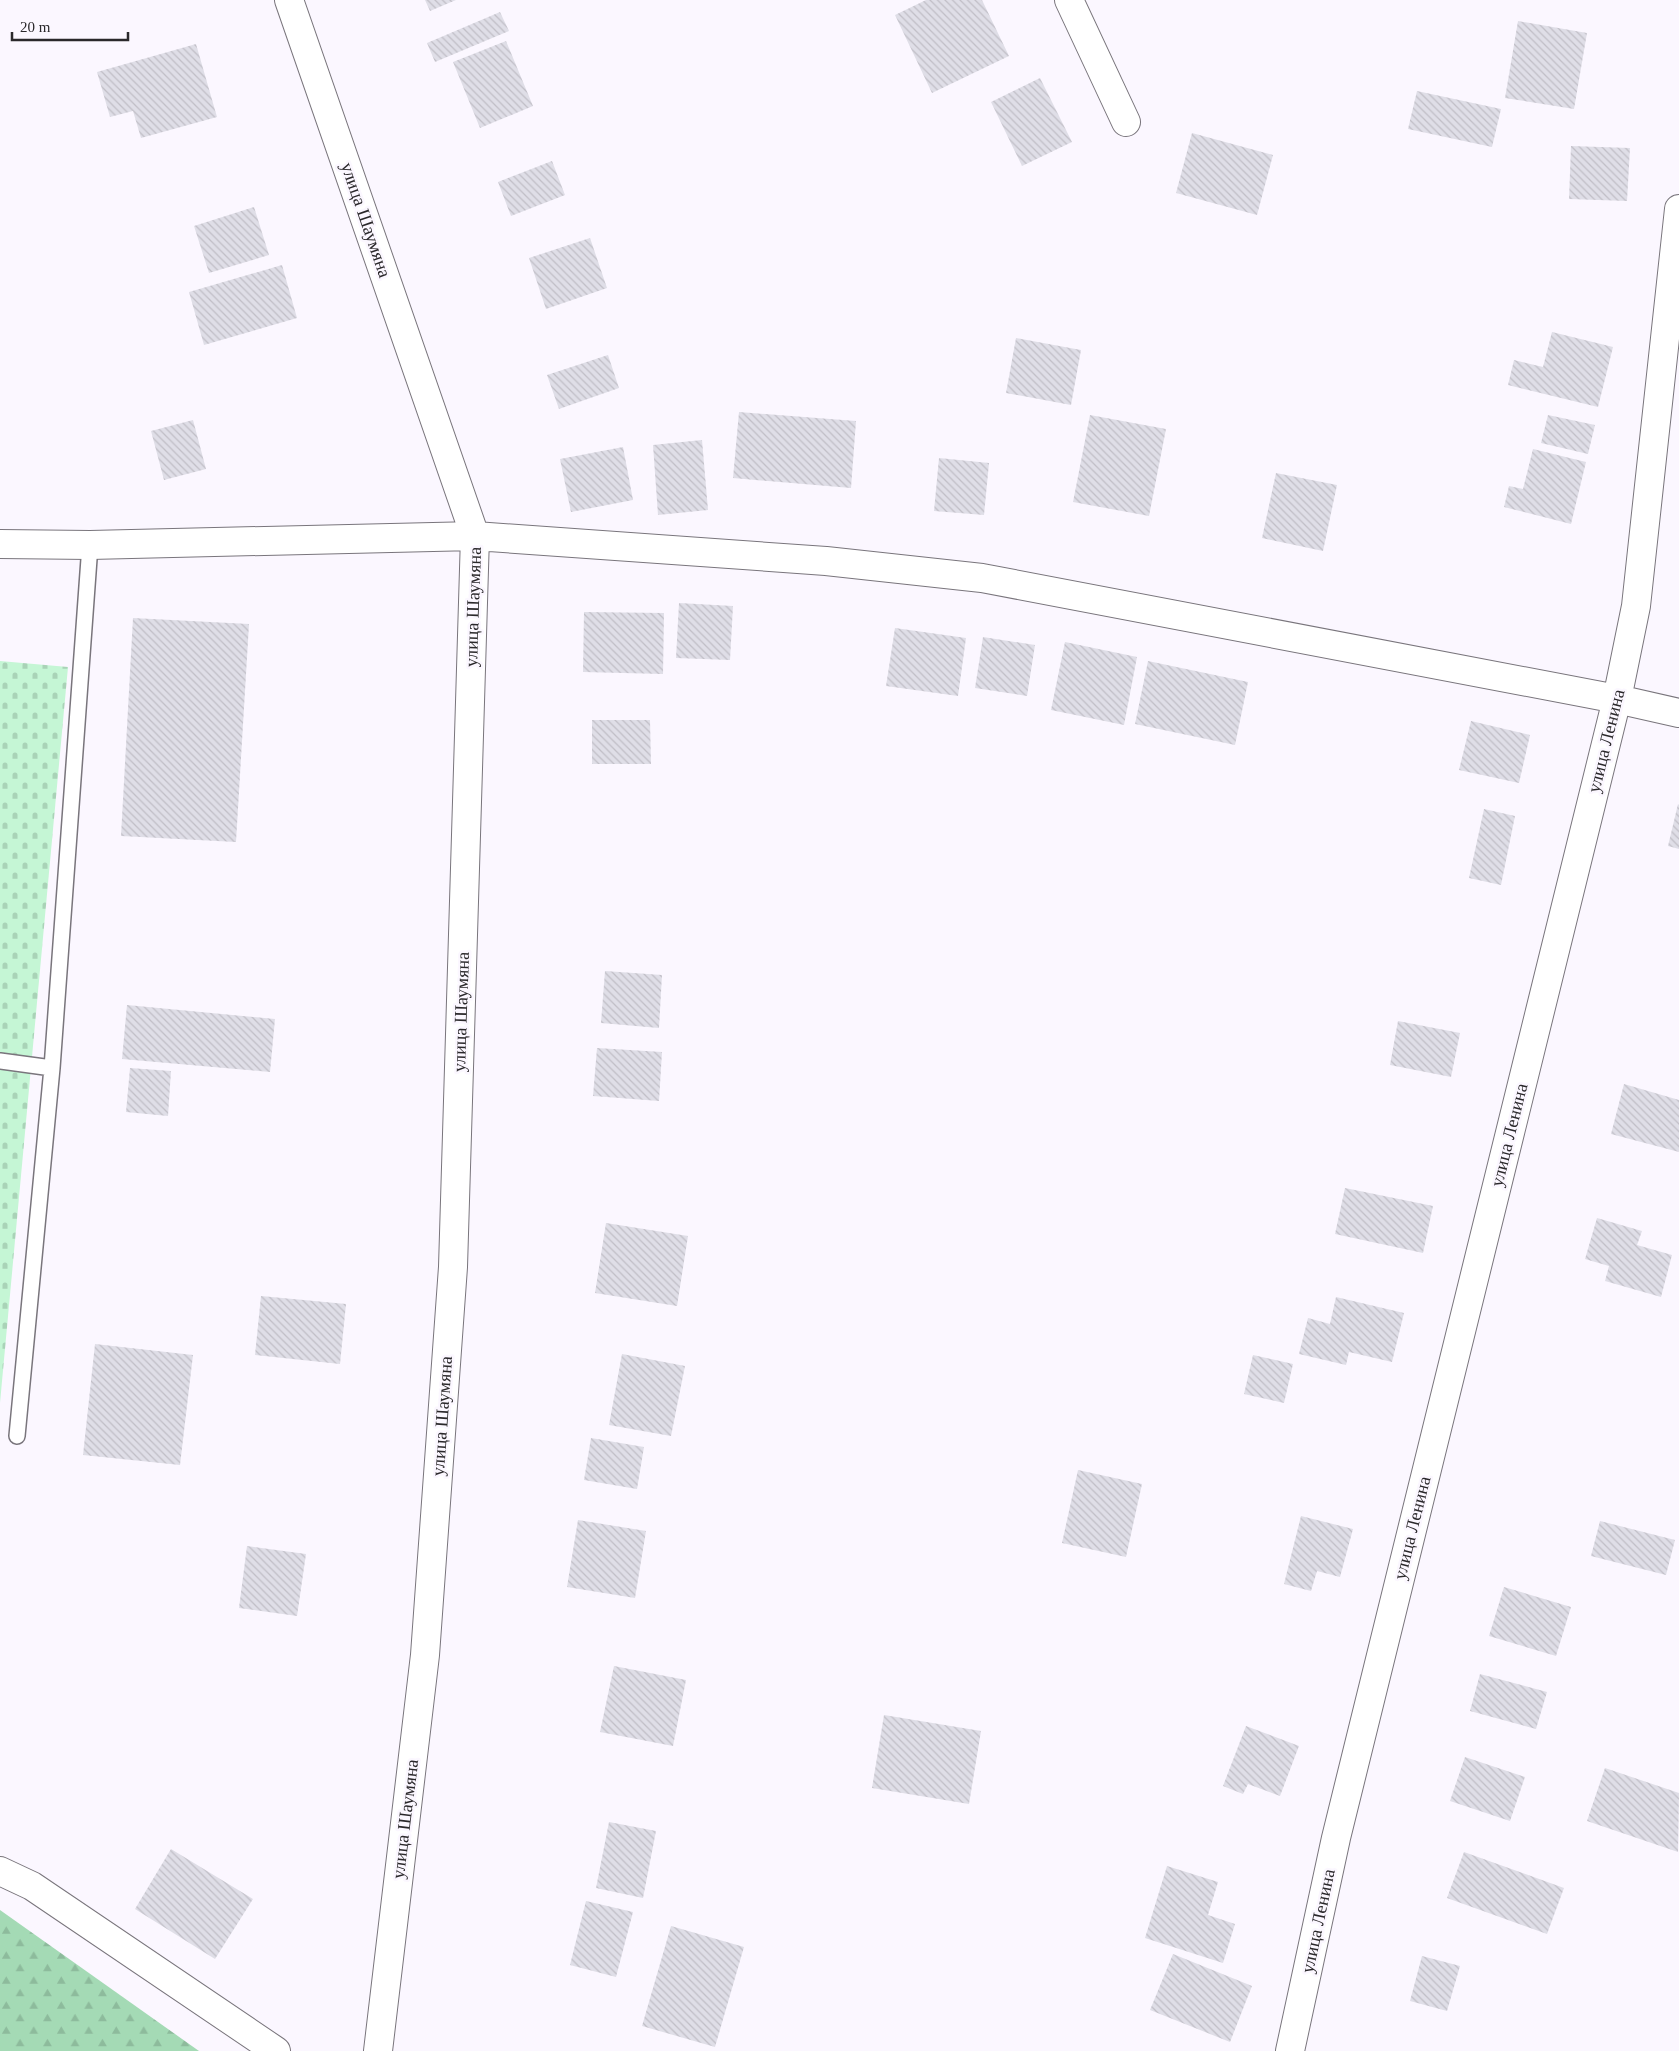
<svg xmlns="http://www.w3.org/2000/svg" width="1679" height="2051" font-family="'Times New Roman',serif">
<defs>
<pattern id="forest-firs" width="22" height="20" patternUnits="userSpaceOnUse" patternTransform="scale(1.25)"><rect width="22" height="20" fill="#a4dab5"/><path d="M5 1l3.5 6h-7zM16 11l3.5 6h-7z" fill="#8dbb9c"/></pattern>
<pattern id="cemetery-stones" width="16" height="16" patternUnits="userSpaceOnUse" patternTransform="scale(1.25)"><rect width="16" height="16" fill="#c5f6d5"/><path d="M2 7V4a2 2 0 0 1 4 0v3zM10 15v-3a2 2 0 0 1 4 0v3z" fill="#a9d3b7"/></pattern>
<pattern id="building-back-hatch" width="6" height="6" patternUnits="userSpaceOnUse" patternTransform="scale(1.25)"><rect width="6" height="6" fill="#dfdee7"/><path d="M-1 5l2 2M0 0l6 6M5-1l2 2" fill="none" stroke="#c0bec6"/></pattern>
</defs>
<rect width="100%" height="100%" fill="#fbf7ff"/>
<path fill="url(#forest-firs)" d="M0 1910 199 2051H0Z"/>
<path fill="url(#cemetery-stones)" d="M0 661 68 667 0 1403Z"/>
<path fill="url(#building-back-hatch)" d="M425 0H456L430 11Z
M926 0H982L1009 56 932 93 895 15Z
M500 12 509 31 435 62 427 43Z
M1518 21 1587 33 1574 109 1505 98Z
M506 41 533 106 480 128 453 62Z
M196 44 217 117 141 138 133 111 110 117 97 72Z
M1040 78 1072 142 1022 166 991 102Z
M1417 91 1501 109 1492 147 1408 129Z
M1192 133 1273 155 1257 215 1176 193Z
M1571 146 1630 148 1627 201 1569 199Z
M552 161 565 195 511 216 498 182Z
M254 207 269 255 209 273 194 226Z
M590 238 607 288 546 309 529 258Z
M282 265 297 318 204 345 189 292Z
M1552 332 1613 347 1598 407 1508 385 1514 360 1543 367Z
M1016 338 1081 350 1071 405 1006 393Z
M608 355 619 388 559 409 547 375Z
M739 412 856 421 851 488 733 478Z
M1090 415 1166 429 1149 516 1073 502Z
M1548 415 1595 425 1588 454 1541 443Z
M193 420 206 469 164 480 151 431Z
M702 440 708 510 658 515 653 445Z
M623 447 633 500 571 512 560 459Z
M1533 449 1586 462 1571 524 1504 507 1509 486 1523 489Z
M939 458 989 463 984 515 934 511Z
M1276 473 1337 485 1323 551 1262 538Z
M679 603 733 606 730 660 676 658Z
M584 612 664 613 663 674 583 672Z
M133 618 249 624 236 842 121 836Z
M895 628 966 638 958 696 886 686Z
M983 637 1035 645 1027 696 975 688Z
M1065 642 1137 657 1124 725 1051 710Z
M1148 661 1248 682 1235 745 1135 724Z
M592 720H650L651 764H592Z
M1471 721 1530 735 1519 783 1459 770Z
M1678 804 1679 805V849L1668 846Z
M1484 809 1515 816 1501 885 1469 878Z
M605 971 662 975 659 1028 601 1023Z
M127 1005 275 1019 270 1072 122 1059Z
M1398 1021 1460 1033 1451 1077 1390 1065Z
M597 1048 662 1052 659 1101 593 1096Z
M130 1068 171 1071 168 1116 126 1112Z
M1624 1084 1679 1100V1152L1611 1134Z
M1345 1188 1433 1206 1423 1253 1335 1234Z
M1597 1218 1642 1231 1637 1245 1672 1255 1661 1297 1605 1281 1609 1266 1585 1259Z
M606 1223 688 1236 677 1306 595 1293Z
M261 1296 346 1304 340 1364 255 1355Z
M1336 1297 1404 1313 1392 1362 1349 1352 1346 1365 1299 1354 1308 1318 1330 1324Z
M95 1344 193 1355 180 1465 83 1455Z
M622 1354 685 1366 671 1436 609 1425Z
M1253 1355 1293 1364 1284 1403 1244 1394Z
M591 1438 644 1447 637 1489 584 1480Z
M1078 1470 1142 1484 1126 1557 1062 1543Z
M1301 1516 1353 1529 1340 1577 1317 1571 1311 1591 1284 1584Z
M578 1520 646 1531 635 1598 567 1587Z
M1600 1521 1675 1540 1666 1575 1591 1556Z
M247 1546 306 1554 297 1616 239 1608Z
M1504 1587 1571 1607 1556 1656 1489 1636Z
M614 1666 686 1680 673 1746 600 1732Z
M1480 1674 1547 1692 1536 1729 1470 1711Z
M884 1715 981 1731 969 1804 872 1788Z
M1246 1726 1299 1746 1280 1796 1248 1784 1243 1794 1223 1786Z
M1465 1757 1525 1777 1510 1821 1450 1801Z
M1605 1768 1679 1793 1678 1852 1587 1821Z
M609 1822 656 1831 643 1898 596 1888Z
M171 1849 253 1899 215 1959 135 1909Z
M1464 1852 1564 1888 1547 1934 1447 1898Z
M1167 1866 1218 1882 1208 1915 1235 1924 1223 1963 1145 1938Z
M586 1901 633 1912 616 1977 570 1965Z
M671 1926 744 1947 715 2047 642 2026Z
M1173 1954 1252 1986 1230 2042 1150 2010Z
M1422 1956 1460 1966 1447 2011 1410 2001Z"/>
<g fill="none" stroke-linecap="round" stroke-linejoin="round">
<defs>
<path id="service" d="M0 1061 52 1068
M17 1436 52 1068 90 545"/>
<path id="minor" d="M289 0 475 536 453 1267 425 1655 378 2051
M1069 0 1126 122
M0 544 90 545 475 536 826 561 982 578 1617 699 1336 1838 1290 2051
M0 1871 32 1886 276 2051"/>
<path id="tertiary" d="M1679 209 1636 606 1617 699 1679 713"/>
</defs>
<use href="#service" stroke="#79757c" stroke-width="18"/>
<use href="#minor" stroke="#79757c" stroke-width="30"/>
<use href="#tertiary" stroke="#79757c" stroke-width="30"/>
<use href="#service" stroke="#fff" stroke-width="15"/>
<use href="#minor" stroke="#fff" stroke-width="28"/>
<use href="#tertiary" stroke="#fff" stroke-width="28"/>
</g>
<g text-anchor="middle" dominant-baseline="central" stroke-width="5" stroke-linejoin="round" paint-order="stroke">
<g font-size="18" fill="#2a282b" stroke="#fbf7ff">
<text transform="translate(366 220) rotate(71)">улица Шаумяна</text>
<text transform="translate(473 607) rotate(-88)">улица Шаумяна</text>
<text transform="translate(1606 741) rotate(-76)">улица Ленина</text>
<text transform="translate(461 1012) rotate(-88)">улица Шаумяна</text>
<text transform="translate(1509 1135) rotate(-76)">улица Ленина</text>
<text transform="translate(442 1416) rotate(-86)">улица Шаумяна</text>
<text transform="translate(1412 1528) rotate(-76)">улица Ленина</text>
<text transform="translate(405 1819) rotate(-83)">улица Шаумяна</text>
<text transform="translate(1318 1921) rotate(-78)">улица Ленина</text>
</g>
</g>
<path d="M12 32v8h116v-8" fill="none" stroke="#2a282b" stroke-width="2.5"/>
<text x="20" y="32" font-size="15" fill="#2a282b" stroke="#fbf7ff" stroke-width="4" paint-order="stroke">20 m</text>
</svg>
